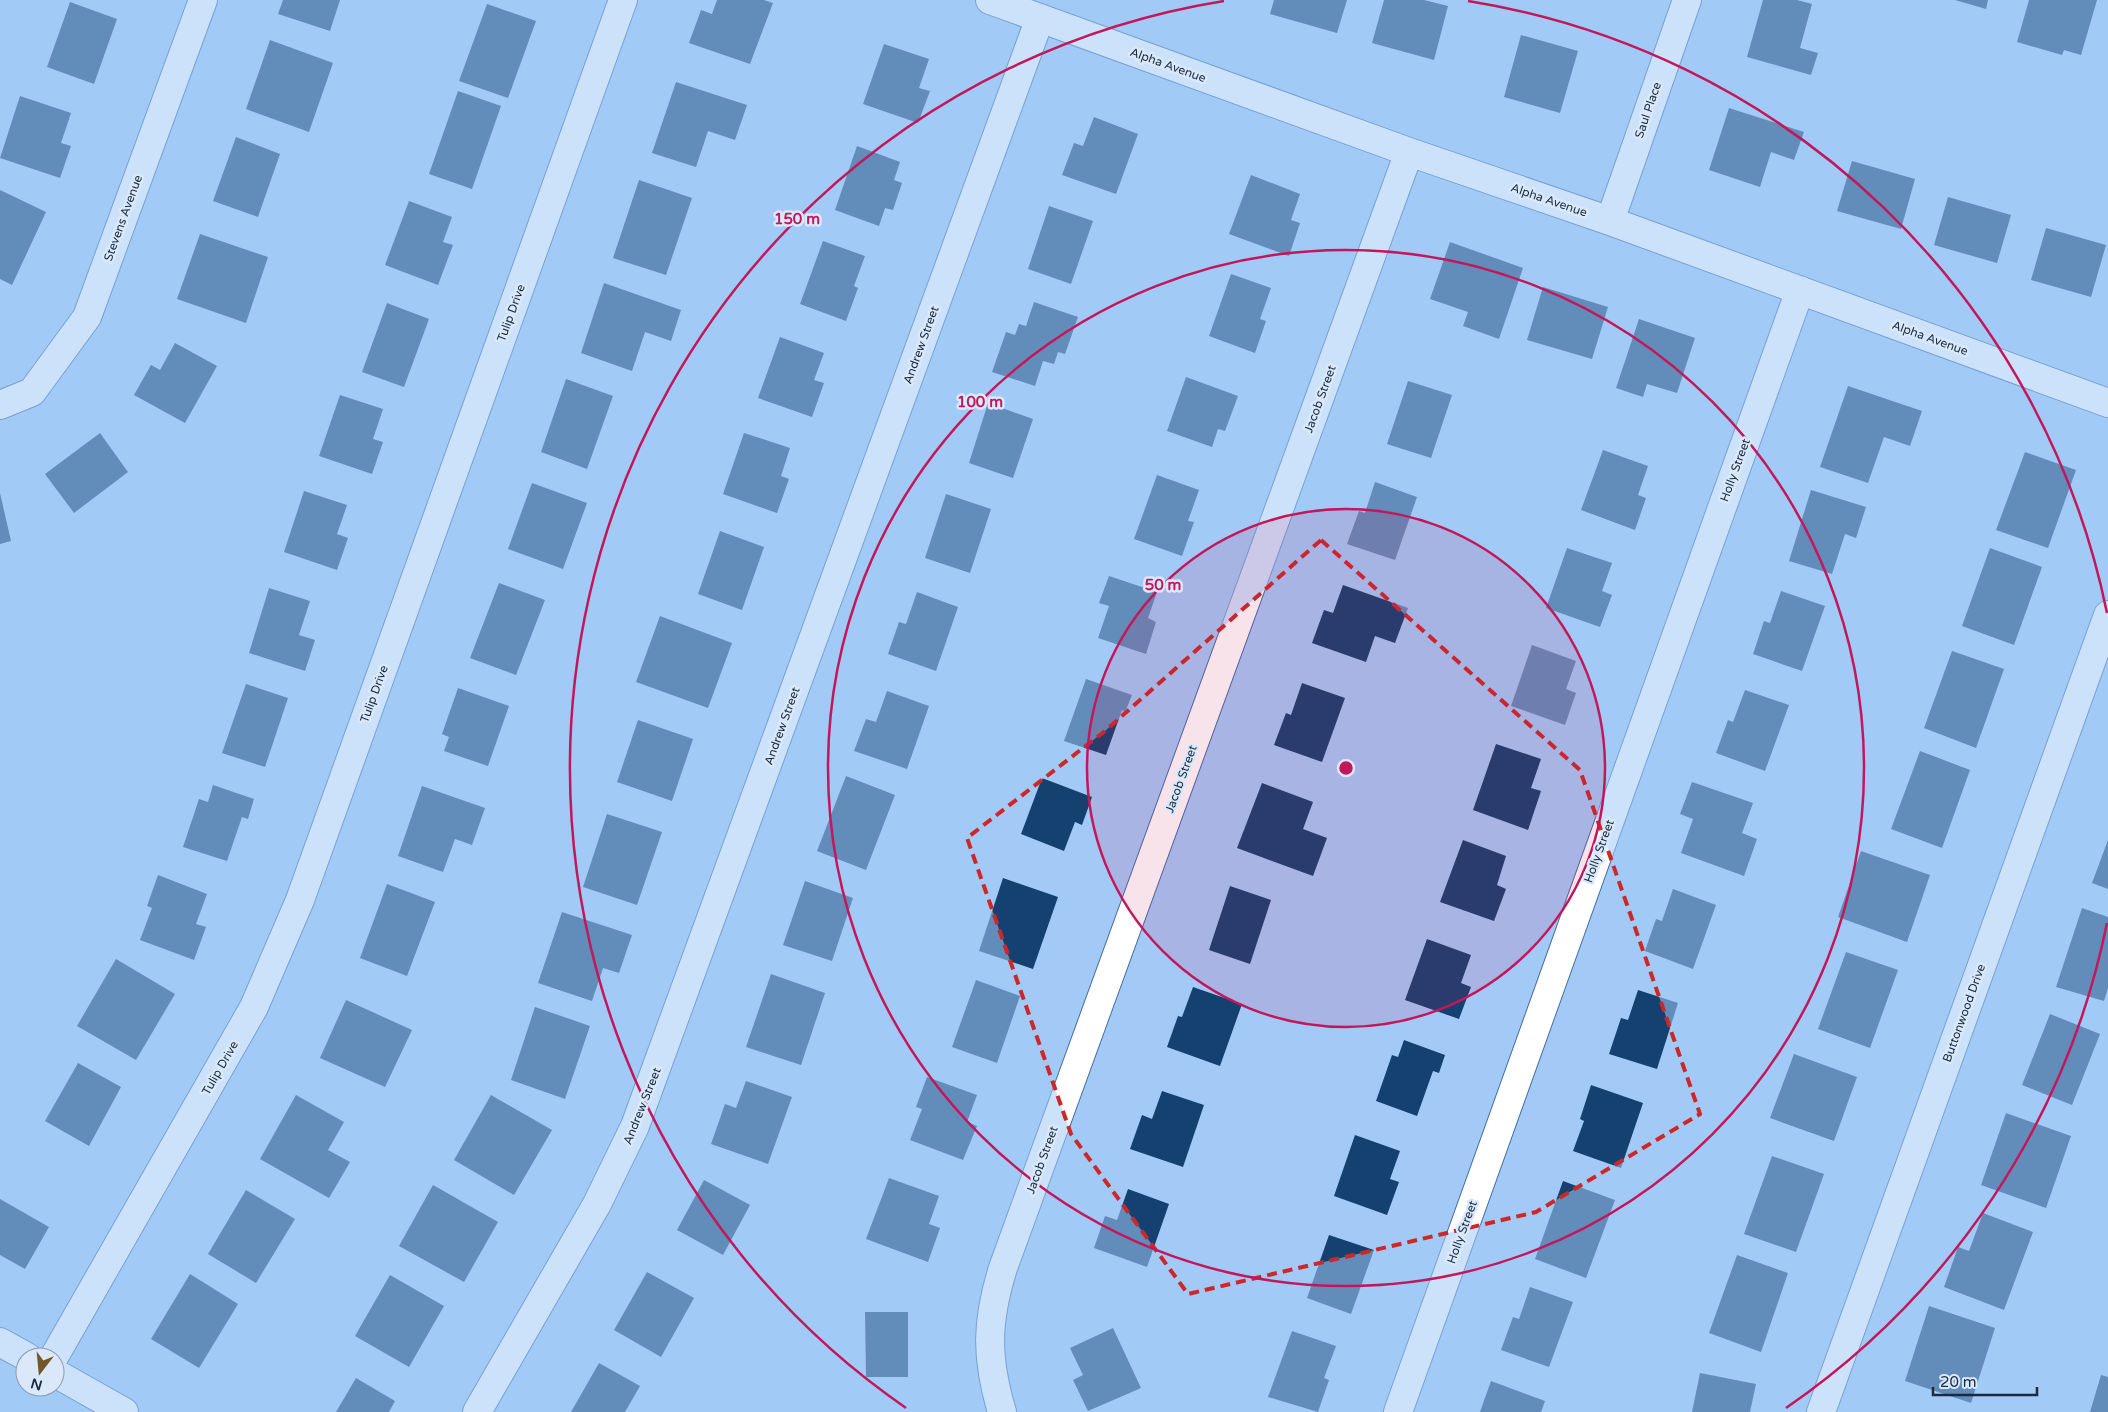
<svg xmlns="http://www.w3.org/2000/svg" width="2108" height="1412" font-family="'Varela Round',sans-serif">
<rect width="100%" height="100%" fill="#a3caf7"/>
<path fill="#144170" d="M283 0H340L330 31 278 14Z
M717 0H764L773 3 750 64 689 43 701 10 712 14Z
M1274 0H1347L1337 33 1270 14Z
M1384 0H1424L1448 6 1434 60 1372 43Z
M1763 0H1797L1812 4 1800 48 1818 53 1811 75 1747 57Z
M1955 0H1988L1986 9Z
M2029 0H2097L2081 55 2064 50 2062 55 2017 42Z
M70 2 117 19 94 84 47 67Z
M487 4 536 21 508 98 459 81Z
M1521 35 1578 51 1560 113 1504 97Z
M270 40 333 63 309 132 246 109Z
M884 44 929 59 919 88 930 91 918 123 863 104Z
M676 82 747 105 735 140 708 131 696 167 652 153Z
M458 91 501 106 472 189 429 174Z
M20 96 71 113 61 143 71 146 60 178 0 158Z
M1729 108 1804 132 1794 160 1771 152 1760 187 1709 170Z
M1094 117 1138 134 1116 194 1062 175 1074 143 1083 146Z
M236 137 280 154 258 217 213 201Z
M857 146 900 162 894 180 902 183 893 210 885 208 879 226 835 210Z
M1852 161 1915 179 1901 229 1837 211Z
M1251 175 1300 194 1291 220 1300 223 1289 256 1229 234Z
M639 180 692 198 666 275 613 258Z
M0 190 46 212 12 285 0 279Z
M1948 197 2011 215 1997 263 1934 245Z
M409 201 452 217 443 242 453 245 438 285 385 265Z
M1049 206 1093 221 1071 284 1028 269Z
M2046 228 2106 245 2091 297 2031 280Z
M200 234 268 257 246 323 177 299Z
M823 241 865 256 854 286 858 288 846 321 800 304Z
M1450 242 1523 268 1499 339 1463 326 1468 312 1430 299Z
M1231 274 1271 288 1260 319 1266 321 1255 353 1209 336Z
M604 283 681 310 671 341 645 332 632 371 581 353Z
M1543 287 1608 307 1592 359 1527 340Z
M1034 302 1078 317 1065 354 1058 352 1054 364 1043 361 1035 386 992 372 1006 332 1015 335 1019 324 1026 326Z
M387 303 429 319 404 387 362 372Z
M1639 319 1695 338 1677 393 1647 384 1643 397 1616 388Z
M780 337 824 353 814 380 824 383 812 417 758 398Z
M175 343 217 366 185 423 134 395 151 365 160 370Z
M1186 377 1238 396 1225 431 1218 429 1212 447 1167 431Z
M566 379 613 396 587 469 541 452Z
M1408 381 1452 395 1431 458 1387 444Z
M1848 386 1922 411 1910 446 1884 437 1868 483 1820 467Z
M340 395 383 409 373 439 383 442 372 474 319 456Z
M988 403 1033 419 1013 478 969 463Z
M100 433 128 472 74 513 45 474Z
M744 433 790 448 781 476 789 479 777 513 723 494Z
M1603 450 1648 466 1638 495 1646 498 1635 530 1581 510Z
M2025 452 2076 470 2048 548 1996 530Z
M1157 475 1199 490 1188 521 1194 522 1182 556 1134 539Z
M1375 482 1417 497 1395 560 1347 544 1359 511 1365 513Z
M532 483 587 503 563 569 508 549Z
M1811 490 1866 507 1856 538 1845 534 1832 574 1789 561Z
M304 491 347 505 337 534 348 538 337 570 284 552Z
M0 493 11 541 0 544Z
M946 494 991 509 970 573 925 558Z
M720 531 764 547 742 610 698 594Z
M1567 548 1612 563 1602 591 1612 595 1600 627 1546 608Z
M1990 548 2042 567 2014 645 1962 626Z
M1109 576 1157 592 1148 618 1156 622 1146 654 1098 638 1109 606 1099 603Z
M499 583 545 600 516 675 470 658Z
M1343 585 1408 608 1395 643 1375 636 1366 662 1312 643 1324 610 1333 613Z
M269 588 310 601 299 635 315 640 305 671 249 653Z
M1781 591 1825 606 1802 671 1753 654 1764 621 1770 623Z
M917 592 958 607 936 671 888 654 899 622 906 624Z
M660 616 732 643 708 708 636 682Z
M1532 645 1576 661 1566 689 1576 693 1565 725 1511 706Z
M1952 651 2004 669 1976 748 1924 728Z
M1086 679 1132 695 1125 712 1122 710 1106 755 1064 741Z
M1302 683 1345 698 1322 762 1274 745 1286 713 1291 715Z
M246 684 288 698 265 767 222 753Z
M458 688 509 706 488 766 444 751 449 737 442 734Z
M1745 690 1789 705 1765 771 1716 753 1728 720 1733 722Z
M887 691 929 706 907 769 854 751 866 719 876 722Z
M638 720 693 739 672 801 617 782Z
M1496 744 1541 759 1531 788 1541 791 1528 830 1473 810Z
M1920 751 1970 770 1942 848 1891 829Z
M846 776 895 795 866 870 817 851Z
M1042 778 1092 797 1082 825 1075 822 1064 851 1021 834Z
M1692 782 1753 803 1742 833 1757 839 1744 876 1681 853 1693 819 1680 814Z
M1262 783 1313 802 1303 829 1327 838 1313 876 1237 848Z
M213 785 254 799 248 819 242 817 227 861 183 847 199 799 208 802Z
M422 786 485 808 472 845 455 839 443 872 398 856Z
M607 814 662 832 637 905 583 887Z
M1463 840 1506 856 1497 885 1506 889 1494 921 1440 902Z
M2108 840V889L2092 883Z
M1861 851 1930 875 1907 942 1838 917Z
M158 875 207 894 196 924 206 927 194 960 140 940 152 908 147 906Z
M1003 878 1058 897 1033 969 979 951Z
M805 881 853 898 832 961 783 945Z
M387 884 435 902 407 976 360 958Z
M1230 886 1271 900 1250 964 1209 950Z
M1673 889 1716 905 1693 969 1645 951 1656 919 1662 921Z
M2082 908 2108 917V988L2104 1001 2056 987Z
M562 912 632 935 619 973 603 968 592 1001 538 983Z
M1427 939 1471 955 1461 983 1471 987 1459 1019 1405 1000Z
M1846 952 1898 970 1870 1048 1818 1029Z
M116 959 175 994 136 1060 77 1026Z
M771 974 825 993 801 1065 746 1047Z
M976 980 1020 996 997 1063 952 1047Z
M1193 987 1242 1004 1220 1066 1167 1047 1178 1016 1182 1017Z
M1638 990 1678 1003 1657 1069 1609 1054 1621 1018 1628 1020Z
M346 1000 412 1030 385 1087 320 1058Z
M535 1007 590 1026 565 1099 511 1080Z
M2050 1014 2100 1034 2072 1105 2022 1085Z
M1404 1040 1445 1055 1439 1073 1433 1071 1417 1116 1376 1101 1392 1055 1398 1057Z
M1794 1054 1857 1077 1834 1141 1770 1118Z
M78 1063 121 1087 89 1146 45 1121Z
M927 1077 977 1095 967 1122 977 1126 963 1160 910 1140 922 1109 916 1107Z
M746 1081 792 1097 768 1164 711 1144 725 1104 736 1108Z
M1591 1085 1643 1103 1621 1168 1573 1151 1584 1121 1580 1119Z
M1162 1091 1204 1105 1183 1167 1130 1149 1142 1115 1152 1119Z
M296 1095 344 1122 328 1150 350 1162 329 1198 260 1159Z
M491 1095 552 1130 514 1195 454 1160Z
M2006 1113 2071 1136 2046 1208 1981 1185Z
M1355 1135 1400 1151 1390 1179 1399 1182 1387 1215 1334 1196Z
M1772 1156 1824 1174 1796 1252 1744 1234Z
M889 1178 939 1196 929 1224 940 1228 928 1262 866 1239Z
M704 1180 750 1205 723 1255 677 1230Z
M1563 1181 1615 1200 1586 1278 1535 1259Z
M433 1185 498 1222 464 1282 399 1246Z
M1128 1189 1169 1204 1147 1267 1094 1248 1105 1216 1117 1220Z
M246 1190 295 1219 256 1283 208 1254Z
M0 1199 49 1227 25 1269 0 1255Z
M1983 1213 2033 1232 2004 1310 1944 1287 1958 1247 1969 1251Z
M1329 1235 1374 1250 1351 1314 1307 1298Z
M1737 1255 1788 1273 1761 1352 1709 1333Z
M647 1272 694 1298 661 1357 614 1330Z
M190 1274 238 1304 199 1368 151 1339Z
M390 1275 444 1306 409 1367 355 1336Z
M1530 1287 1573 1302 1549 1367 1501 1350 1513 1317 1519 1319Z
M1929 1306 1995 1328 1971 1403 1905 1381Z
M865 1312H908V1377H866Z
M1113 1328 1141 1388 1088 1411 1073 1380 1083 1375 1070 1348Z
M1292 1331 1336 1346 1324 1378 1329 1380 1318 1412 1268 1397Z
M599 1363 640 1386 625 1412H571Z
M1700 1373 1756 1384 1750 1412H1692Z
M2101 1375 2108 1377V1412H2090Z
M356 1378 395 1401 389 1412H336Z
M1491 1381 1545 1401 1541 1412H1480Z"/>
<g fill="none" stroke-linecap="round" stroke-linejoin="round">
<defs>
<path id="minor" d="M990 0 1409 152 1610 221 2108 403
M1610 221 1687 0
M0 405 32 392 87 317 203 0
M0 1342 27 1357
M54 1357 254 1007 300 900 623 0
M55 1373 124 1412
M477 1412 597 1204 635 1126 1040 18
M1002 1412C986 1358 986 1322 1003 1268L1409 152
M1398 1412 1800 290
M1821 1412 2108 615"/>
</defs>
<use href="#minor" stroke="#436fa3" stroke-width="30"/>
<use href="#minor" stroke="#fff" stroke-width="28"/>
</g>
<path d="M0 0H2108V1412H0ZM1321 540 1580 770 1700 1114 1536 1212 1188 1294 1071 1134 967 838 1105 731Z" fill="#a3caf7" fill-opacity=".55" fill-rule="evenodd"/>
<path fill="none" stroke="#cc2829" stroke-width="4" stroke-dasharray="10 6" stroke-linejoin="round" d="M1321 540 1580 770 1700 1114 1536 1212 1188 1294 1071 1134 967 838 1105 731Z"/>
<circle cx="1346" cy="768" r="259" fill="#c2185b" fill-opacity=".12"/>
<g fill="none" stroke="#c2185b" stroke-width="2.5">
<circle cx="1346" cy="768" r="259"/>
<circle cx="1346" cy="768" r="518"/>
<path d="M2107 923A777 777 0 0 1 1786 1408M906 1408A777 777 0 0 1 1224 1M1468 1A777 777 0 0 1 2107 613"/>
</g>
<g text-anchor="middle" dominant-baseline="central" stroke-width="5" stroke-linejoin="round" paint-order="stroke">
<g font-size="12" fill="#182b41" stroke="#dae8fa">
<text transform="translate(1168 65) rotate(20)">Alpha Avenue</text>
<text transform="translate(1648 110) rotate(-71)">Saul Place</text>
<text transform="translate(1549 200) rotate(19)">Alpha Avenue</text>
<text transform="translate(123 218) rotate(-70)">Stevens Avenue</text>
<text transform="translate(511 313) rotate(-70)">Tulip Drive</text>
<text transform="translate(1930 338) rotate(20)">Alpha Avenue</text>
<text transform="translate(921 345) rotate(-70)">Andrew Street</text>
<text transform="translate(1320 399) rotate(-70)">Jacob Street</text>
<text transform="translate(1735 470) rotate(-70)">Holly Street</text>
<text transform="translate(374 694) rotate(-70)">Tulip Drive</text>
<text transform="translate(782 726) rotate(-70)">Andrew Street</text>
<text transform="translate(1181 779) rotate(-70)">Jacob Street</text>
<text transform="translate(1599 851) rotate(-70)">Holly Street</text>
<text transform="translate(1964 1013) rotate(-70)">Buttonwood Drive</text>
<text transform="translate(220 1068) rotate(-60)">Tulip Drive</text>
<text transform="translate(642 1106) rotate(-68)">Andrew Street</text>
<text transform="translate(1042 1160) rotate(-70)">Jacob Street</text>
<text transform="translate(1462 1232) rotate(-70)">Holly Street</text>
</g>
</g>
<circle cx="1346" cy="768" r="8" fill="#c2185b" stroke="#dae8fa" stroke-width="2.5"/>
<g font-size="15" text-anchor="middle" font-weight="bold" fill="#c2185b" stroke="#dae8fa" stroke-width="5" stroke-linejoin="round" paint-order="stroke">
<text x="797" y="224">150 m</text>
<text x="980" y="407">100 m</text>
<text x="1163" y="590">50 m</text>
</g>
<g transform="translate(40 1372) rotate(196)"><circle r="24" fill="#dae8fa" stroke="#8c9cb0"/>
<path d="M0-4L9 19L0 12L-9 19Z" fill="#74552a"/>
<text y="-8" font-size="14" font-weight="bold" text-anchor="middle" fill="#182b41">N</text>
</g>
<path d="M1933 1387v8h104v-8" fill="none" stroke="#182b41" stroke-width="2.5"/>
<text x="1940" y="1387" font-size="15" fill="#182b41" stroke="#dae8fa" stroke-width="4" paint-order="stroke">20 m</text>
</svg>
